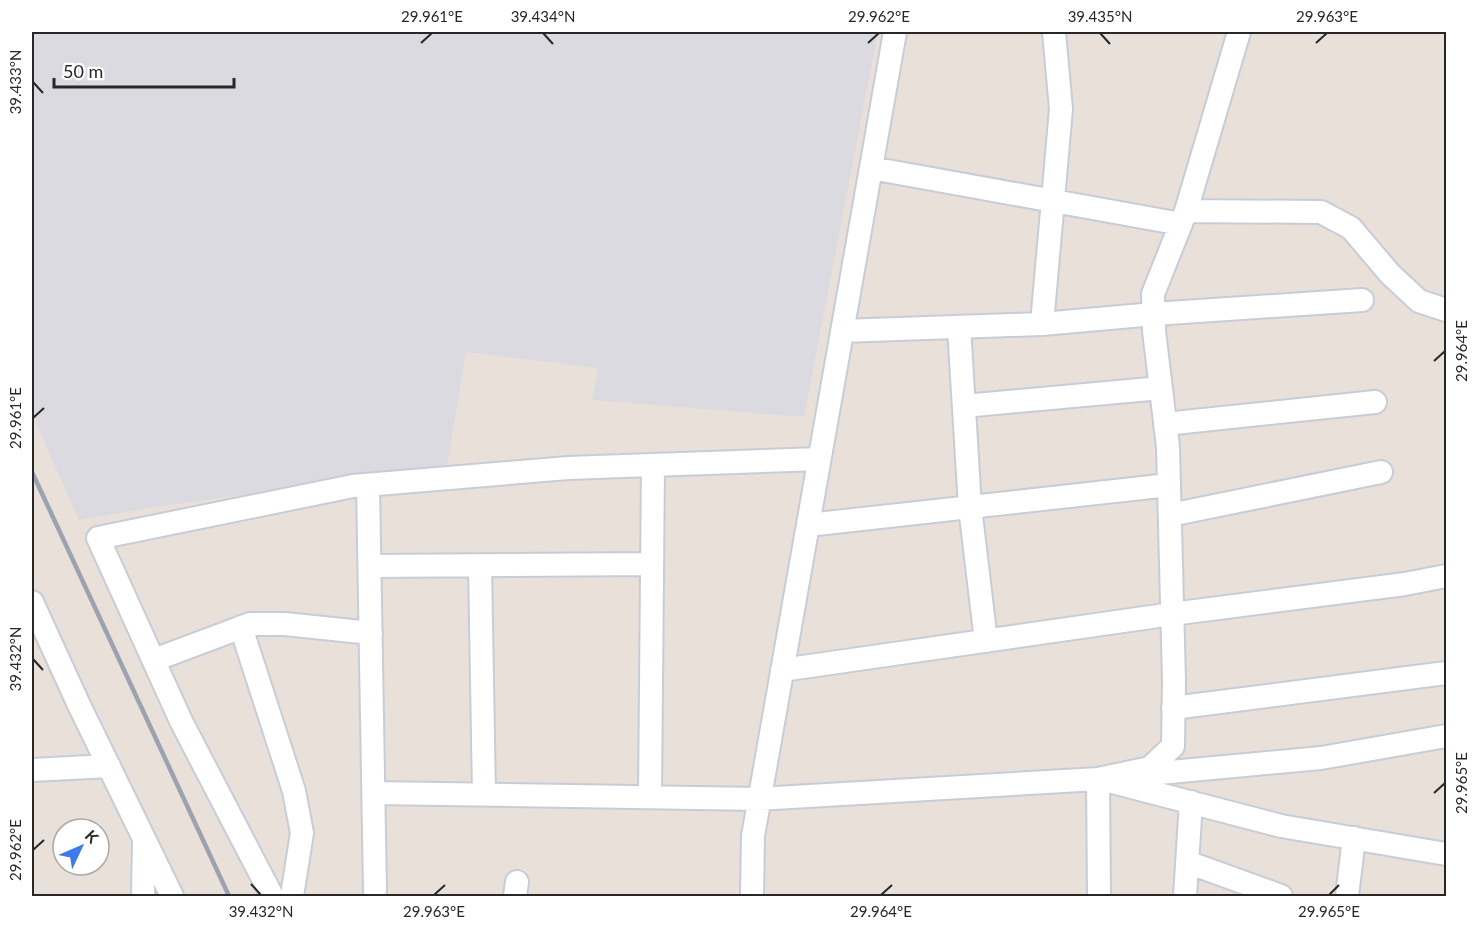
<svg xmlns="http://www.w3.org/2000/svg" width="1478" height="928" font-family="Lato,sans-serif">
<rect width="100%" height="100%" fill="#e9e0d9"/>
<path fill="#dbdae1" d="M32 32H878L804 417 592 400 598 368 466 352 447 467 155 507 79 520 32 414Z"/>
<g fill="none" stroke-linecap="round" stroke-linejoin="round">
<defs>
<path id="minor" d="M871 168 1181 224
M1186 211 1321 212 1351 228 1390 274 1419 301 1446 310
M1042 324 1061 109 1054 32
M959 327 970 507 986 641
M842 331 1042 324 1154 314 1362 300
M964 406 1161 388
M1165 424 1375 402
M368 485 375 891
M1170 515 1381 472
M808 525 1169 485
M480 565 484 794
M370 566 652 564
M32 602 79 705 172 896
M241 627 294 791 302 833 292 896
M154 660 250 624H285L371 633
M782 670 1172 614 1405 584 1446 576
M1173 708 1446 673
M32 770 109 766
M1138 775 1321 758 1446 736
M1098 779 1099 896
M1105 780 1281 826 1446 854
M374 793 759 799 1098 779 1150 768 1173 746 1174 681 1168 447 1154 331 1153 294 1186 211 1239 32
M650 797 653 465
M1187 862 1281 896
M143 896 144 843
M272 896 181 721 98 538 353 486 568 468 819 459
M515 896 517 882
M752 896 753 836 895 32
M1185 896 1191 802
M1347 896 1354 838"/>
</defs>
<use href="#minor" stroke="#c7cdd8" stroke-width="26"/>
<use href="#minor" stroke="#fff" stroke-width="22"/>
<path stroke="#9ca2b0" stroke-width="4.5" d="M32 472 229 896"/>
</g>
<path fill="none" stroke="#272727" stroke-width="2" d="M543 33 553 44M1100 33 1110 44M421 43 432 33M868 43 879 33M1316 43 1327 33M33 82 43 93M1434 361 1445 351M33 418 44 408M33 659 43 670M1434 793 1445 783M33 850 44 840M251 884 261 895M434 895 445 885M881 895 892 885M1329 895 1339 885"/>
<rect width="1478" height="928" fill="none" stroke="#ffffff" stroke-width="66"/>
<g transform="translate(81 847) rotate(46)"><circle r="28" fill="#ffffff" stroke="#a9a9a9" stroke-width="1.5"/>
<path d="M0-4.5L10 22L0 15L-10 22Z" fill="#4078ef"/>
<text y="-9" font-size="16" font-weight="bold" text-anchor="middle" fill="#272727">K</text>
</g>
<path d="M54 78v9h180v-9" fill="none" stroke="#272727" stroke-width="3"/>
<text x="63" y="78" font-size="18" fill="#272727" stroke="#ffffff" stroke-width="4.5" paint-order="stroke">50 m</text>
<rect x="33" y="33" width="1412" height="862" fill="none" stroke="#272727" stroke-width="2"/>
<g font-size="15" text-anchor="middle" fill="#272727">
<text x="432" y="22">29.961°E</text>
<text x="543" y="22">39.434°N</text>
<text x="879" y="22">29.962°E</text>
<text x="1100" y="22">39.435°N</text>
<text x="1327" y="22">29.963°E</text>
<text transform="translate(16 82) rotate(-90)" y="5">39.433°N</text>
<text transform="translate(1462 351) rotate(-90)" y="5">29.964°E</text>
<text transform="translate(16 418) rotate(-90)" y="5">29.961°E</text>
<text transform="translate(16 659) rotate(-90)" y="5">39.432°N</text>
<text transform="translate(1462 783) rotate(-90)" y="5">29.965°E</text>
<text transform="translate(16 850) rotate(-90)" y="5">29.962°E</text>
<text x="261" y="917">39.432°N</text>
<text x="434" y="917">29.963°E</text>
<text x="881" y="917">29.964°E</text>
<text x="1329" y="917">29.965°E</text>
</g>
</svg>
